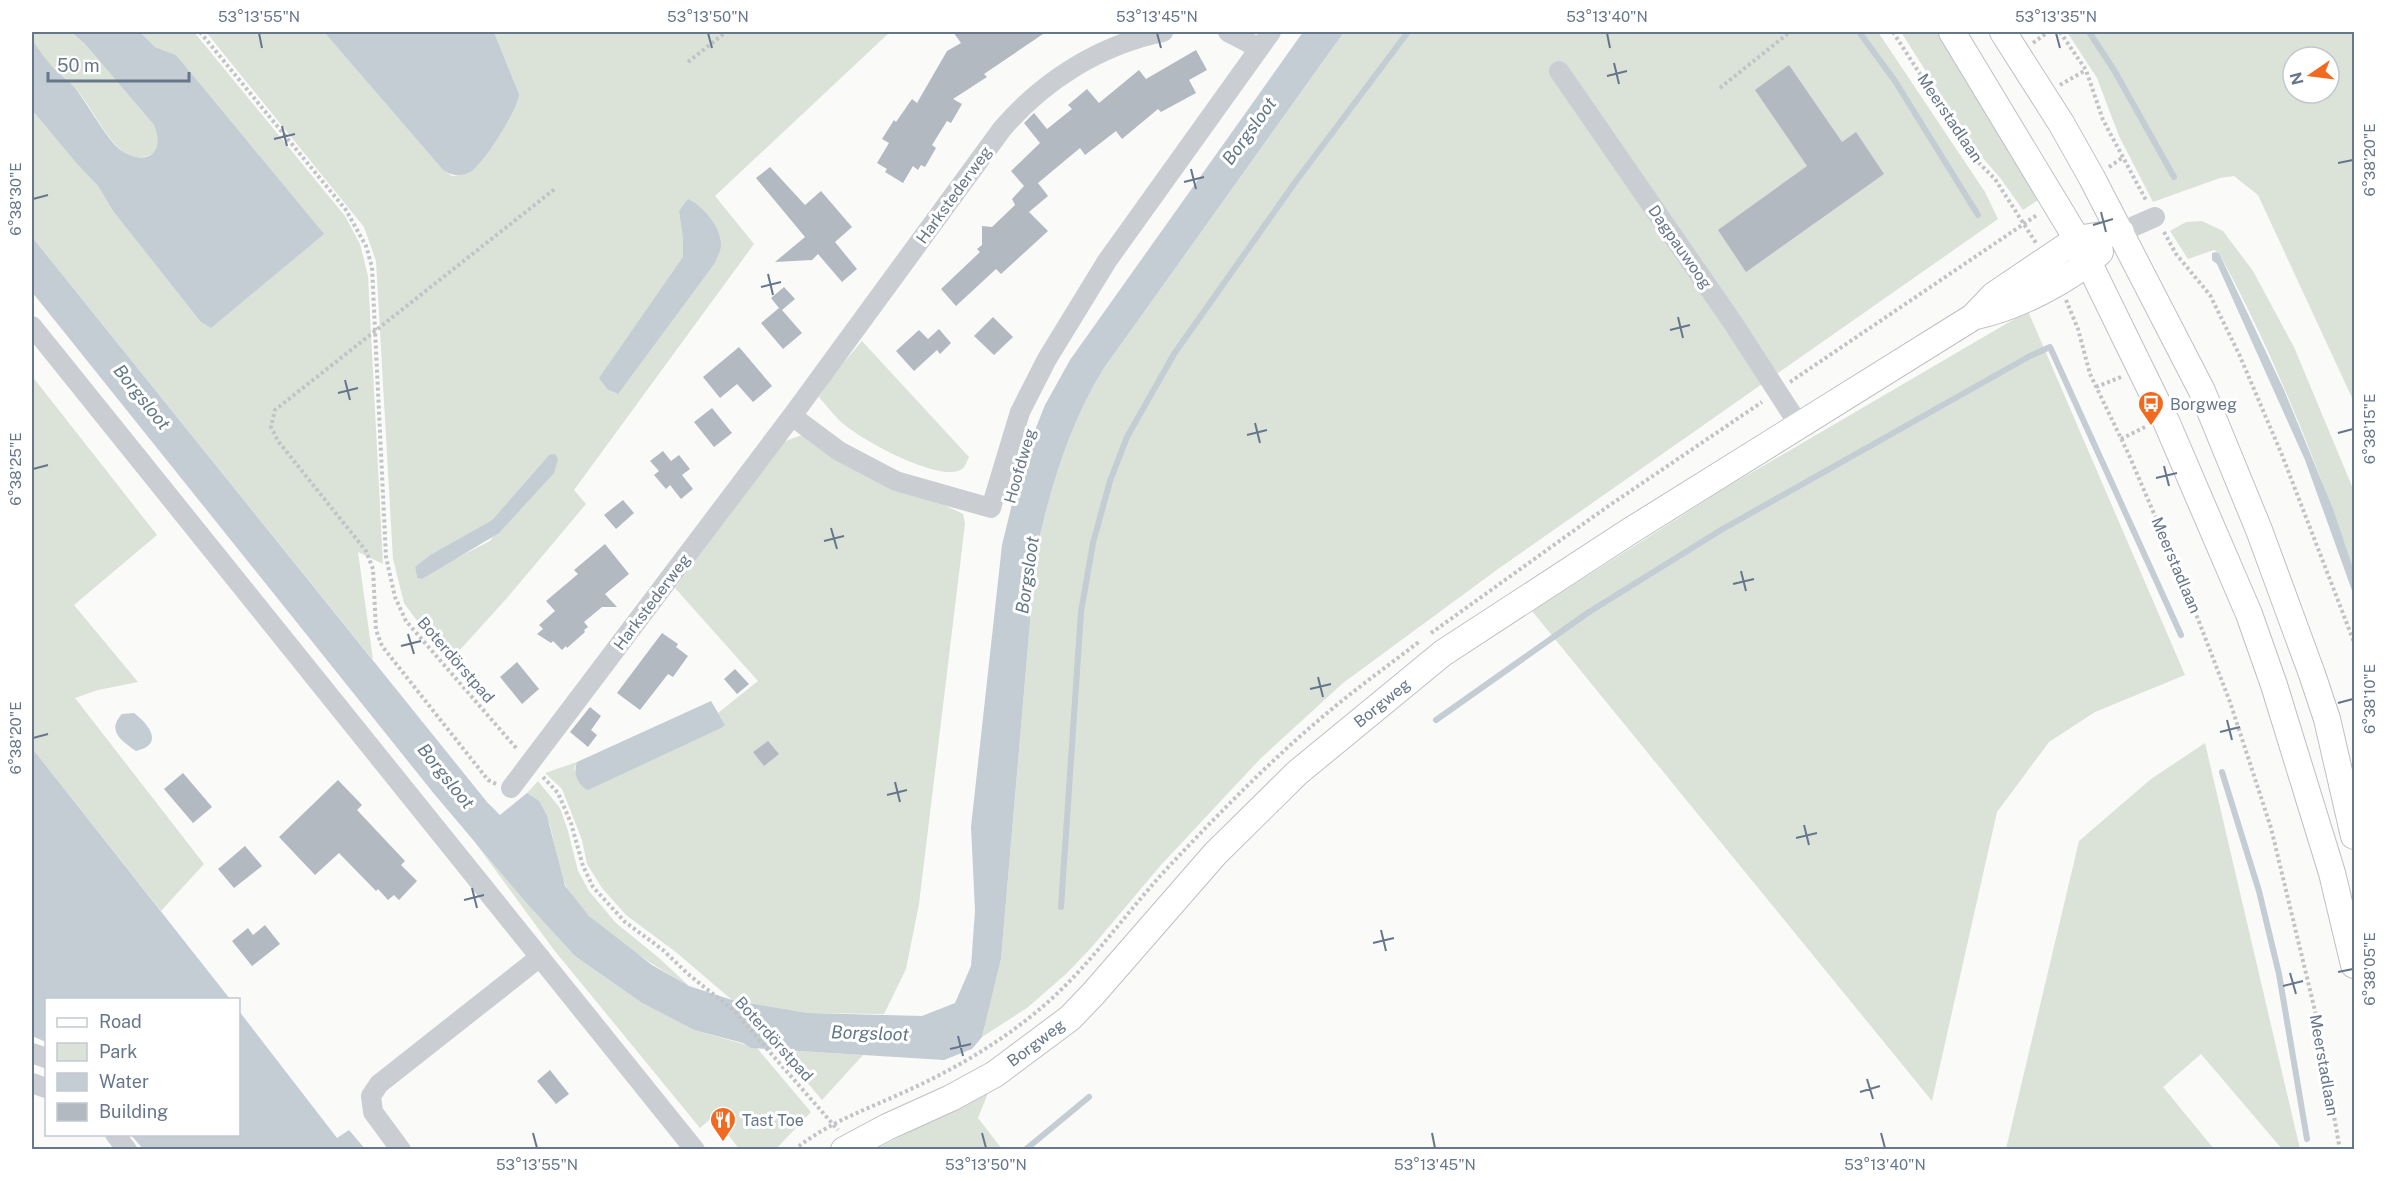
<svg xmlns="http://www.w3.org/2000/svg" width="2386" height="1181" font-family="'Public Sans',sans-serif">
<rect width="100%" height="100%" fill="#fafaf8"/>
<path fill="#dbe2d8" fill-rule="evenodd" d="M32 32H71L85 44 154 125C157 131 162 139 159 146 154 158 136 160 126 154 102 136 93 106 72 85 60 71 40 59 32 41 31 39 32 34 32 32Z
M140 32H194L345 216 360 244 368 276 383 564 358 552 373 660 32 237V110L77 164 98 186 113 211 200 321 259 155 221 112 176 55 155 47Z
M206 32H324L443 170 452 176 462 175 519 94 494 32H890L715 196 754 244 574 490 586 504 507 598 448 663 404 603 393 559 376 261 364 227ZM679 211 715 263 617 394 608 390 683 257V239ZM549 455 490 541 417 578 415 567 430 555 492 520Z
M1344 32H1878L1985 192 1998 219 1498 569 1343 683 1260 759 1161 865 1091 948 1066 974 1027 1008 982 1037 1001 959 1036 553C1050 489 1069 424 1104 368Z
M1901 32H1942L2044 196 2023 210 2001 179 1976 150Z
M2067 32H2354V402L2258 195 2234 176 2220 178 2153 202 2119 136 2097 78ZM2293 57H2329V93H2293Z
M2202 221 2223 231 2253 271 2294 347 2354 491V571C2317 463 2274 354 2219 253L2214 250 2188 259 2170 231 2186 222Z
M2028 311 2185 675 2095 712 2049 742 1997 812 1932 1101 1532 611 1727 487Z
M862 341 969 457C966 463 965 469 958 471 933 479 859 439 840 421 833 414 826 405 819 397L827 382Z
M32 376 157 535 74 605 138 682 98 690 75 698 204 864 161 911 32 748Z
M802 435 963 514 965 524 919 904 906 969 884 1014 808 1013 732 1000 677 953 626 915 602 888 587 864 582 840 562 789 545 773 577 762 574 769 588 789 725 725 718 713 758 681 675 588 783 442Z
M2205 743 2300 1149H2282L2201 1054 2163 1087 2214 1149H2006L2079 841 2151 779Z
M538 781 560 808 568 831 578 871 589 891 616 923 659 958 689 986C656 967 579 920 565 884 551 852 558 815 527 793Z
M463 826 529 906 575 956 642 1003 694 1030 757 1048 811 1112 776 1149H739L714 1116 700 1128 554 950Z
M780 1050 863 1055 822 1100Z
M988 1093 978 1118 1002 1149H875Z"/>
<path fill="#c3cdd3" d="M71 32H140L155 47 176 55 324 234 211 328 200 321 113 211 98 186 77 164 32 110V40C39 49 46 61 55 69 61 75 69 81 75 88 89 106 100 128 115 145 136 167 169 160 154 125L85 44Z
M324 32H494L519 94C519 108 482 166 470 172 460 177 452 176 443 170Z
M1303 32H1344L1104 368C1069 424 1050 489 1036 553L1001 959 982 1037 972 1049 944 1060 751 1048 743 1043 694 1030 642 1003 575 956 529 906 435 795 32 292V237L487 802 500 815 527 793 539 801 547 816 565 886 589 916 652 965 689 986 732 1000 808 1013 922 1016 955 1003 971 966 975 911 971 827 1002 545 1022 463 1045 405 1070 360Z
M688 199C703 206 721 227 721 245 721 251 717 257 715 263L618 394 608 390 599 378 683 257V239L679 211Z
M2216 252 2219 253 2284 390 2333 509 2354 571V596L2305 460 2217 264 2212 260V253Z
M555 454 558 459 554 473 499 533 422 579 417 578 415 567 430 555 492 520 549 455Z
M711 701 725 725 721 728 588 790C577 785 573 772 577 762Z
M134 713C150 725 164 745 136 751 122 741 106 731 122 714Z
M32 748 230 999 46 1000V1042L32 1036Z
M239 1011 337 1138 349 1130 365 1149H143L131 1135 238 1134Z"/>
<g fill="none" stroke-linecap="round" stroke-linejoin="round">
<path stroke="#c3cdd3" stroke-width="6" d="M1859 32 1895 81 1978 215
M2089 32 2114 70 2174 177
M1436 720 1589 612 1721 530 2030 356 2050 347 2181 635
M2222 772 2259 891 2279 974 2307 1139
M1061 907 1081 612 1093 543 1110 481 1127 437 1174 354 1296 181 1408 32
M1025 1150 1089 1097"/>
</g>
<path fill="#b2b9c1" d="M953 32H1046L984 74 987 77 953 99 962 104 951 123 947 121 932 145 936 148 925 167 921 165 918 170 913 166 903 183 885 172 887 169 877 163 889 143 882 139 894 120 896 122 912 99 917 103 947 51 961 43Z
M1196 50 1207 70 1189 80 1196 93 1161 112 1158 109 1122 139 1116 131 1085 155 1080 148 1038 183 1048 196 1029 212 1048 231 1001 274 996 269 956 306 941 289 980 252 977 249 982 245V226L992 227 1015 205 1012 199 1024 186 1011 171 1040 143 1024 123 1034 113 1047 129 1072 109 1068 105 1087 89 1099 103 1139 70 1146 79Z
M1789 65 1842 142 1856 132 1884 174 1746 272 1718 230 1807 166 1755 90Z
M770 167 805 205 821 191 852 227 835 242 857 269 842 282 818 254 812 260 775 262 805 237 756 178Z
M784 287 795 299 782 310 802 333 783 349 761 323 779 308 771 298Z
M993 317 1013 337 994 355 974 336Z
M939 329 951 343 940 354 937 350 914 371 896 351 919 330 928 339Z
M739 347 772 386 753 402 737 384 720 398 703 377Z
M712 408 732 433 714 447 694 422Z
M663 451 671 461 679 455 690 469 682 475 693 489 681 499 670 485 666 489 654 475 659 471 650 461Z
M623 500 634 513 616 529 604 515Z
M605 544 629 574 605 594 617 607H602L584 622 588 627 584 630 585 632 567 648 566 646 562 650 553 641 551 643 537 634 543 629 539 625 555 611 546 601 578 574 574 570Z
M662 633 678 644 676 647 688 656 673 677 668 674 640 710 617 693Z
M517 662 539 689 522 704 500 677Z
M735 669 749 684 737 694 724 679Z
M590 707 601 716 591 730 597 735 588 747 570 732Z
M768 741 779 754 764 766 753 752Z
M183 773 212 807 193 823 164 789Z
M338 780 362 805 357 810 405 861 401 865 417 881 399 900 394 895 388 900 378 889 376 891 339 853 315 875 279 837Z
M245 846 262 866 234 888 218 869Z
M265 925 280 944 252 966 232 941 248 928 253 935Z
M550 1070 569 1094 556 1104 537 1081Z"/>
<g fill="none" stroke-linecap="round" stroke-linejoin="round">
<defs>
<path id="major" d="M1952 32 2077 239 2166 421 2249 614 2274 685 2332 873 2354 965
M2003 32 2061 123 2092 178 2202 391 2259 530 2312 674 2327 719 2354 836
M1976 316C2017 307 2069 281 2100 252
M844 1150 887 1127 951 1098 995 1074 1070 1018 1093 994 1215 854 1297 773 1443 653 1630 531 1973 317 1994 295 2077 239 2121 232"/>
</defs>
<use href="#major" stroke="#bdc0c5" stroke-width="28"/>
<path stroke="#c1c3c6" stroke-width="4" stroke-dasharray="3 3" stroke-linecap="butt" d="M200 32 346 210 366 246 372 267 386 557 395 597 406 621 517 749
M1893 32 1974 158 1995 179 2036 243
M2060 32 2086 70 2103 120 2147 202
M2033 43 2048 32
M688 62 726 32
M2060 85 2086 70
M1720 88 1790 32
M2109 167 2122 158
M2164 232 2176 254 2210 295 2239 354 2282 455 2354 642
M2066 300 2078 329 2090 374 2129 455 2189 596 2230 702 2271 828 2316 1015 2340 1150
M1790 382 2037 215
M2096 387 2121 377
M2121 439 2145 427
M1431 633 1607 507 1762 402
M543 777 558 793 571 823 583 866 593 887 625 922 663 950 688 974 733 1010 838 1130
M496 784 488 780 382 646 376 630 373 569 366 551 278 441 271 427 275 410 556 188
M794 1150C829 1122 863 1111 902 1093 954 1070 1005 1040 1048 1002 1095 960 1130 907 1174 861 1226 806 1279 752 1338 704 1365 682 1393 662 1420 641"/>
<path stroke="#cacdd1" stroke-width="20" d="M1228 32 1259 48
M1559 71 1733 323 1799 425
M2121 232 2155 217
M32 326 695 1150
M792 416 839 451 896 481 991 508 1020 412 1047 359 1107 261 1271 32
M511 788 792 416 1002 129C1044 80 1100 45 1163 32
M32 1053 46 1058
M32 1083 46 1088
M115 1134 127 1150
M401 1150 373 1112 371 1096 379 1084 540 957"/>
<use href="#major" stroke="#fff" stroke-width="26"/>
</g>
<path fill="none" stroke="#66768b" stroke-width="2" d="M259 33 262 48M708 33 712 48M1157 33 1161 48M1607 33 1610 48M2056 33 2060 48M1614 63 1619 84M1607 76 1627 71M282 126 287 146M274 139 295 134M2338 163 2353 160M1191 169 1196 189M1184 182 1204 177M33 199 48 195M2101 212 2106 232M2093 225 2113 219M768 274 773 295M761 287 781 282M1678 317 1683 338M1670 330 1690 325M345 380 350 400M338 393 358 388M1255 423 1260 443M2338 433 2353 429M1247 435 1267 430M2164 466 2169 486M33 469 48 465M2156 478 2177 473M831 528 837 549M824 541 844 536M1741 571 1746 591M1733 584 1754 579M408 634 414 654M401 646 421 641M1318 677 1323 697M1310 689 1331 684M2338 703 2353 699M2227 720 2232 740M2220 732 2240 727M33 738 48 734M895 782 900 802M887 795 907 790M1804 825 1809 845M1796 838 1817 833M472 888 477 908M464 900 484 895M1381 930 1386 951M1373 943 1394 938M2338 972 2353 969M2290 973 2296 994M2283 986 2303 981M958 1036 963 1056M950 1049 971 1044M1867 1079 1873 1099M1860 1092 1880 1086M533 1133 537 1148M982 1133 986 1148M1432 1133 1435 1148M1881 1133 1885 1148"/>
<defs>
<symbol id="bus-pin" viewBox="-11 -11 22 30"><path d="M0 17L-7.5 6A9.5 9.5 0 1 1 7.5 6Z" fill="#f26a20" stroke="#fff"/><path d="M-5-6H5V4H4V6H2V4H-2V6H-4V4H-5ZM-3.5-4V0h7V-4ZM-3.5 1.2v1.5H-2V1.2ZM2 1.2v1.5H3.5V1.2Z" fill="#fff"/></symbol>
<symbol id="restaurant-pin" viewBox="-11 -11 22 30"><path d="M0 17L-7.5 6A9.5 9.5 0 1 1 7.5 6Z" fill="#f26a20" stroke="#fff"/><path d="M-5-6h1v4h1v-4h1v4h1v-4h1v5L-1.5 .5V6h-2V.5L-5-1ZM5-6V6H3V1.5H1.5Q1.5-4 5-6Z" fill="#fff"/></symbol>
</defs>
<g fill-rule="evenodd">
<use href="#bus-pin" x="2136" y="389" width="30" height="40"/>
<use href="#restaurant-pin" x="708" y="1105" width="30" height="40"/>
</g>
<g text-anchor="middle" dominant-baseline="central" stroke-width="6" stroke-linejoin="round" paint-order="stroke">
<g font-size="16" fill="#66768b" stroke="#fff">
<text transform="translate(1950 118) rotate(56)">Meerstadlaan</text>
<text transform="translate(954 195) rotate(-54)">Harkstederweg</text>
<text transform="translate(1680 247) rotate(55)">Dagpauwoog</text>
<text transform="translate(1020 466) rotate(-74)">Hoofdweg</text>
<text transform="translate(2176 565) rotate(67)">Meerstadlaan</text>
<text transform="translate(652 602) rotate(-53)">Harkstederweg</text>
<text transform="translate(456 660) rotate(49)">Boterdörstpad</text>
<text transform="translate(1382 703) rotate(-39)">Borgweg</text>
<text transform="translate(774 1039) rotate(48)">Boterdörstpad</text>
<text transform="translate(1036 1043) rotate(-37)">Borgweg</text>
<text transform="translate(2324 1065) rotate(80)">Meerstadlaan</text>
</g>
<g font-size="16" fill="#66768b" stroke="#fff" text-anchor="start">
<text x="2170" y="404">Borgweg</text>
<text x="742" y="1120">Tast Toe</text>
</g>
<g font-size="18" font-style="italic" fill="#637886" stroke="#fff">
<text transform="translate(1249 131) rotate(-54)">Borgsloot</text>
<text transform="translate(142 397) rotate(51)">Borgsloot</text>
<text transform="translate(1027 575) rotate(-82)">Borgsloot</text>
<text transform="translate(446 776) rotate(51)">Borgsloot</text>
<text transform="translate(870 1033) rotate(2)">Borgsloot</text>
</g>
</g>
<rect width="2386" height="1181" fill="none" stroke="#ffffff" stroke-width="66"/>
<rect x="45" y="998" width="195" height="138" fill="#ffffff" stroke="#c2c8d1" stroke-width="1.5"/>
<rect x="57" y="1018" width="30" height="9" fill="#ffffff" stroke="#c2c8d1" stroke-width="1.5"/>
<text x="99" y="1028" font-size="18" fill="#66768b">Road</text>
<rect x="57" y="1043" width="30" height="18" fill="#dbe2d8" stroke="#c2c8d1" stroke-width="1.5"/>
<text x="99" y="1058" font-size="18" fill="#66768b">Park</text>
<rect x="57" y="1073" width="30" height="18" fill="#c3cdd3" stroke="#c2c8d1" stroke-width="1.5"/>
<text x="99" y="1088" font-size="18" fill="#66768b">Water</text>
<rect x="57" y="1103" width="30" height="18" fill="#b2b9c1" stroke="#c2c8d1" stroke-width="1.5"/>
<text x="99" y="1118" font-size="18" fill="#66768b">Building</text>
<g transform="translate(2311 75) rotate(256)"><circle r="28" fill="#ffffff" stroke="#c2c8d1" stroke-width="1.5"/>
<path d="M0-4.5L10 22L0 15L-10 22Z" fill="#f26a20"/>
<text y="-9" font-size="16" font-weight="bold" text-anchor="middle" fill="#66768b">N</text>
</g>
<path d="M48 72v9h141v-9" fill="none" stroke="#66768b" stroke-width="3"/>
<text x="57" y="72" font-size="18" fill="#66768b" stroke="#ffffff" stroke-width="4.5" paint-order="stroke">50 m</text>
<rect x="33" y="33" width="2320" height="1115" fill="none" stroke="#66768b" stroke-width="2"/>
<g font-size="15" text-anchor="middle" fill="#66768b">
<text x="259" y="22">53°13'55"N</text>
<text x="708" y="22">53°13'50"N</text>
<text x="1157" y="22">53°13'45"N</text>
<text x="1607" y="22">53°13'40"N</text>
<text x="2056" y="22">53°13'35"N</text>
<text transform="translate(2370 160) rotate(-90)" y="5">6°38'20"E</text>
<text transform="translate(16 199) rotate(-90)" y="5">6°38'30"E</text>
<text transform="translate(2370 429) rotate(-90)" y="5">6°38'15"E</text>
<text transform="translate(16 469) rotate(-90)" y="5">6°38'25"E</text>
<text transform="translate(2370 699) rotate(-90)" y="5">6°38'10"E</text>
<text transform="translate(16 738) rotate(-90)" y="5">6°38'20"E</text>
<text transform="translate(2370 969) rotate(-90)" y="5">6°38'05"E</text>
<text x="537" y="1170">53°13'55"N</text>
<text x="986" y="1170">53°13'50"N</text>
<text x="1435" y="1170">53°13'45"N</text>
<text x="1885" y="1170">53°13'40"N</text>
</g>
</svg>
